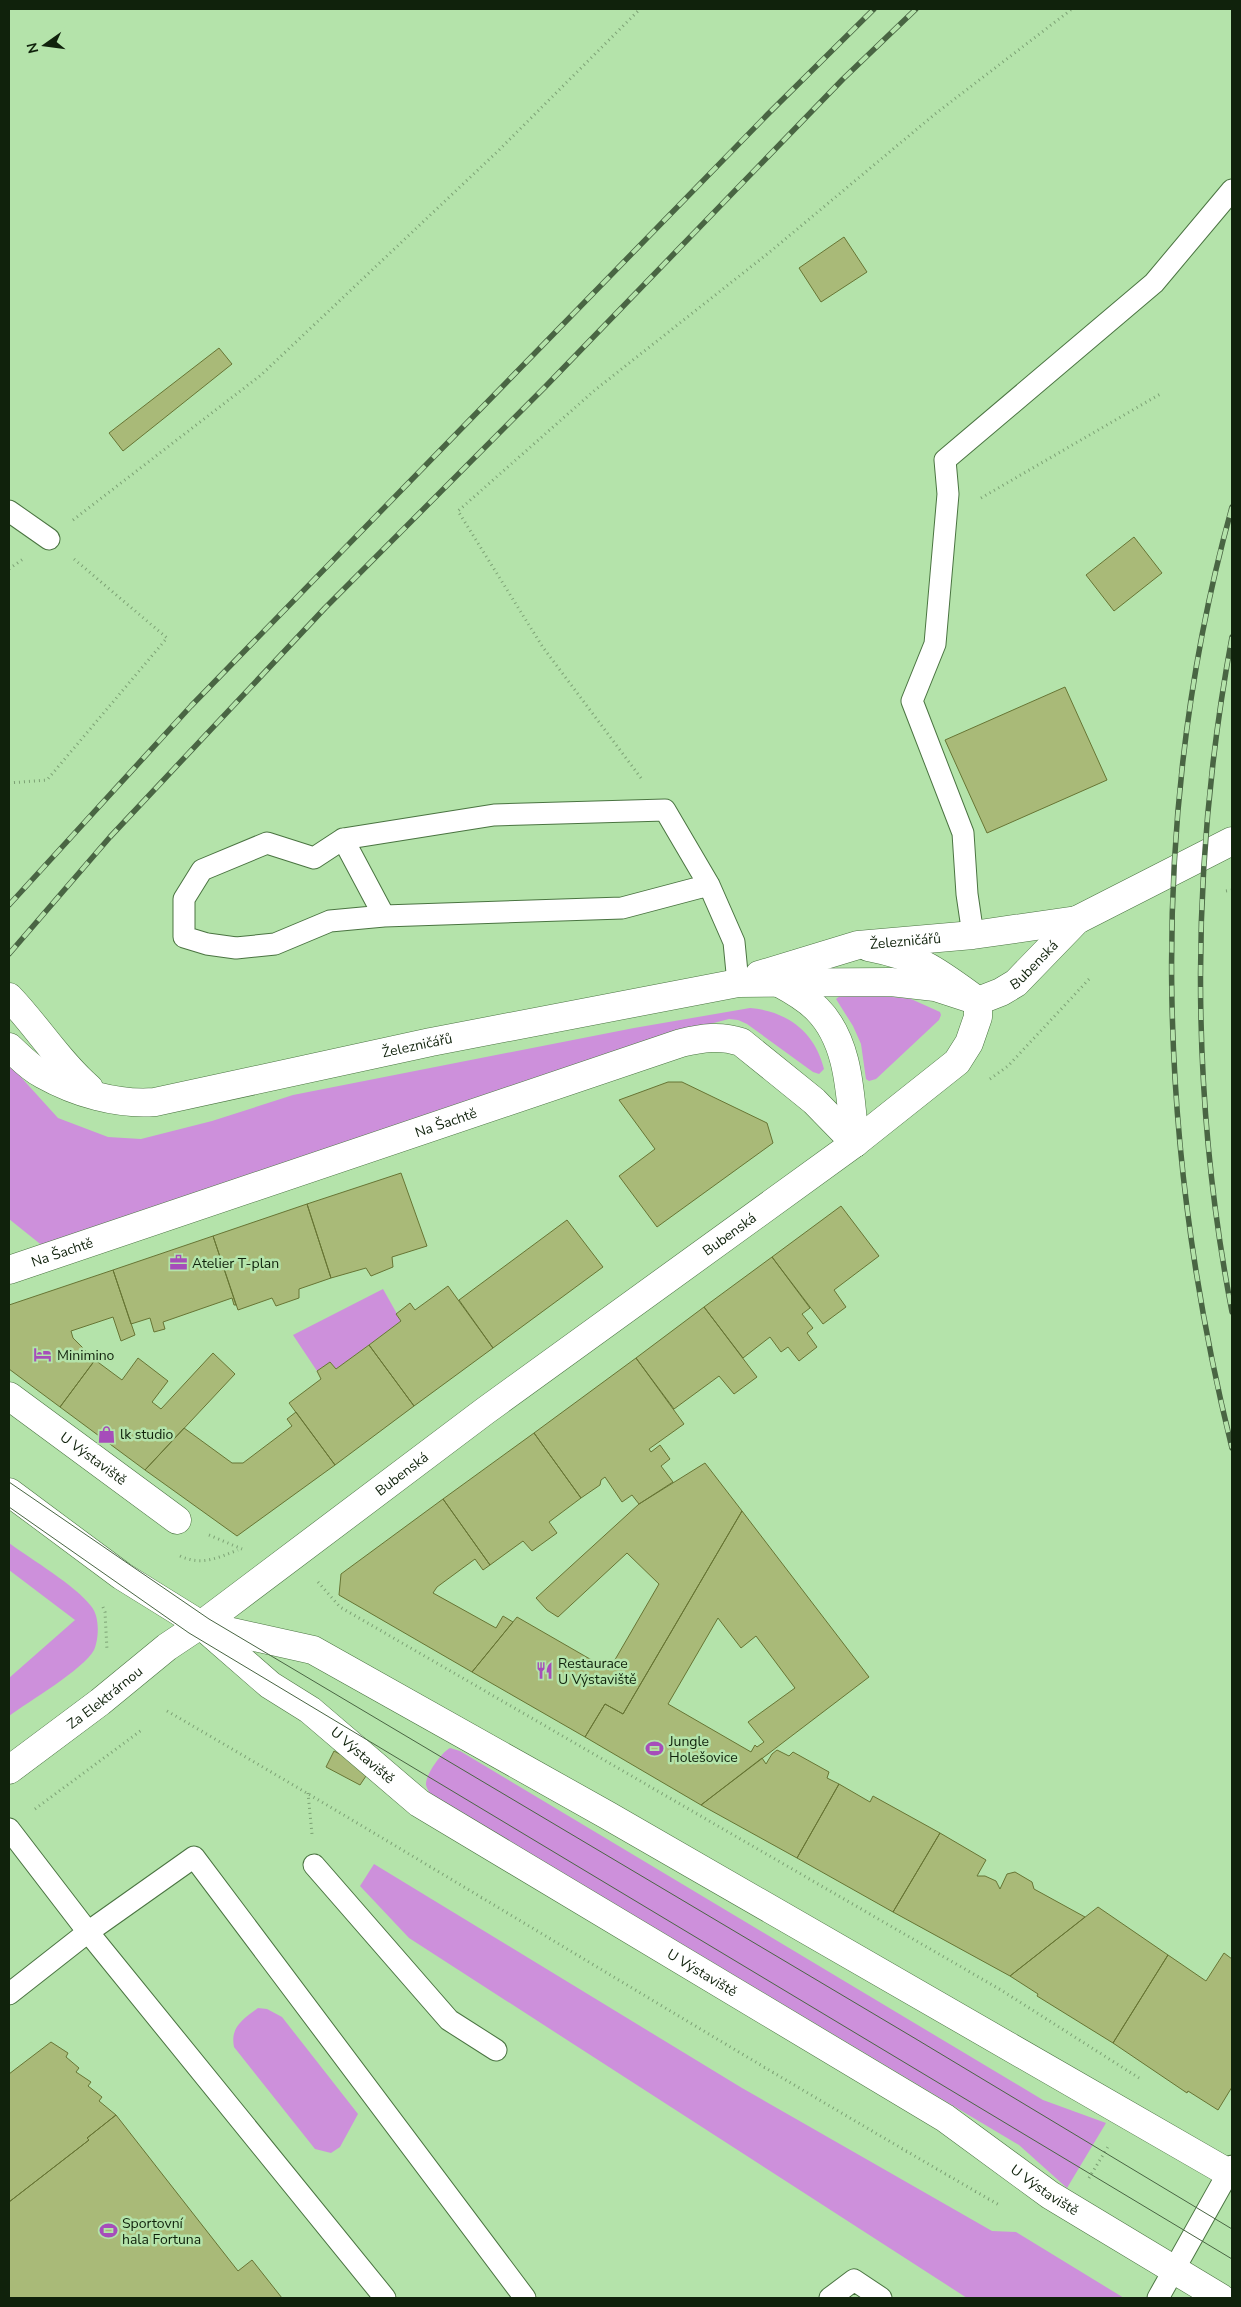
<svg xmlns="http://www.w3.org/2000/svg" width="1241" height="2307" font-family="'Nunito Sans',sans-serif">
<rect width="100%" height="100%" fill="#b4e3aa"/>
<path fill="#cd90db" d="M874 995 911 999 940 1012 941 1015 939 1020 876 1079 869 1081 866 1079 861 1044 853 1026 836 999 840 996Z
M750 1008C787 1011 815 1032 824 1069L819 1074 813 1072 747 1024 738 1020 729 1019 641 1042 44 1247 9 1219V1064L58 1118 108 1137 141 1139 212 1121 293 1095 634 1028Z
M383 1289 401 1321 336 1369 330 1362 317 1371 293 1335Z
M9 1543C32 1560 75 1585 91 1606 100 1616 99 1639 94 1650 84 1669 28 1702 9 1716V1678L75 1620 9 1570Z
M450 1748 460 1751 1043 2100 1106 2123 1067 2188 1019 2145 432 1795C429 1792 427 1789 426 1785 425 1775 442 1752 450 1748Z
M374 1864 742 2088 992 2231 1016 2232 1124 2298H967L409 1938 360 1886Z
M258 2008 267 2009 282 2017 358 2114 340 2147 331 2153 315 2149 234 2047C230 2027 243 2019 258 2008Z"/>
<path fill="#a9ba78" stroke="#677534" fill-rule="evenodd" d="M844 237 867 272 821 302 799 268Z
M219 348 232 364 123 451 109 433Z
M1134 537 1162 573 1114 611 1086 575Z
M1065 687 1107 780 987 833 945 740Z
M668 1082H682L767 1123 773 1143 657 1227 619 1176 655 1149 619 1100Z
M401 1173 427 1246 392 1257 393 1267 371 1276 366 1268 331 1278 307 1204Z
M307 1204 331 1278 299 1289V1298L276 1306 272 1298 238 1310 213 1236Z
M841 1206 879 1256 834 1290 846 1307 823 1324 772 1257Z
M567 1220 603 1267 493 1348 459 1300Z
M213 1236 236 1305H234L232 1298 163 1322 165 1329 154 1332 150 1318 131 1324 113 1270Z
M772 1257 810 1308 802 1314 813 1328 807 1333 817 1347 799 1361 788 1347 781 1352 770 1337 743 1358 704 1307Z
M113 1270 135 1335 121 1341 113 1317 71 1331 73 1338 95 1360 60 1407 9 1369V1305Z
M448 1286 493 1348 414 1406 369 1345 401 1321 396 1314 410 1303 415 1310Z
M704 1307 757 1377 734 1394 719 1376 674 1409 636 1358Z
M369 1345 414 1406 335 1465 289 1403 321 1379 317 1371 330 1362 336 1369Z
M213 1353 235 1374 145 1470 60 1407 95 1360 122 1380 138 1358 168 1381 152 1402 161 1409Z
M636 1358 684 1424 649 1449 651 1452 660 1445 670 1459 661 1466 673 1482 639 1504 632 1495 622 1502 605 1477 601 1480 600 1485 581 1498 534 1433Z
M296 1412 335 1465 237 1536 145 1470 184 1428 232 1463H243L292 1426 287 1419Z
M534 1433 581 1498 549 1522 557 1533 532 1551 523 1541 490 1565 443 1499Z
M705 1463 742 1511 623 1714 605 1704 585 1737 472 1672 517 1617 609 1670 659 1584 627 1553 558 1617 547 1610 536 1598 639 1504Z
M443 1499 490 1565 483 1570 475 1559 437 1587 433 1593 496 1628 503 1616 513 1622 472 1672 339 1595 341 1574Z
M742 1511 869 1677 701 1805 585 1737 605 1704 623 1714ZM718 1618 741 1648 756 1636 795 1688 748 1722 764 1742 757 1747 755 1745 751 1752 668 1704Z
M777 1750 789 1756 793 1752 829 1772 827 1778 839 1784 797 1858 701 1805 762 1758 766 1764 772 1754Z
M334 1751 370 1770 360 1785 326 1767Z
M839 1784 870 1802 873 1796 940 1833 893 1912 797 1858Z
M940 1833 986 1860 977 1876H985L996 1881 1000 1889 1007 1874 1015 1872 1032 1882 1034 1889 1085 1917 1010 1976 893 1912Z
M1098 1907 1168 1955 1113 2043 1037 1996 1038 1994 1010 1976Z
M1224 1953 1232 1959V2087L1218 2110 1188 2091 1187 2093 1113 2043 1168 1955 1206 1981Z
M51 2042 68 2053 66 2057 79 2068 76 2072 91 2082 88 2086 102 2097 99 2101 116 2115 87 2138 89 2140 9 2202V2074Z
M116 2115 238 2271 252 2260 282 2298H9V2202L89 2140 87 2138Z"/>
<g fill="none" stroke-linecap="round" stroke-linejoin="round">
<defs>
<path id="lane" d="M9 511 49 539
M343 839 384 916 622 908 709 885
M384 916 330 921 275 944 236 948 207 944 184 937V899L202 870 267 843 314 858 343 839 494 815 665 810 709 885 734 942 738 983
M973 935 967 894 963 833 912 701 935 644 948 494 945 460 1154 283 1232 190
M9 1829 88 1932 385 2298
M314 1865 449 2020 496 2050
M9 1994 88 1932 194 1857 525 2298
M830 2298 854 2280 881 2298
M1158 2298 1232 2166"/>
<g id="street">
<path id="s1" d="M9 1270 681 1043C702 1038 720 1035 741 1042L814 1101 855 1143"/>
<path id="s2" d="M9 1396 177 1520"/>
<path id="s3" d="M201 1625 270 1685 310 1710 419 1803 945 2118 1050 2195 1221 2298"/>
<path d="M205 1626 313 1650 607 1815 1232 2175"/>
<path id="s4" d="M9 1770 100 1702 167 1647 209 1619 485 1411 855 1143 957 1062 969 1043 978 1017V1001C937 971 920 957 868 947"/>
</g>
<g id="secondary">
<path id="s5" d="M759 975 858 945 973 935 1077 920"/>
<path d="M779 983C792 990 806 998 817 1009 851 1043 850 1099 855 1143"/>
<path d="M9 997C37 1026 58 1061 89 1088"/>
<path id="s6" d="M9 1047C19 1056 30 1068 42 1074 76 1093 117 1105 155 1102L431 1042 738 983 891 982 935 987 978 1001 1001 992 1016 983 1077 920 1232 841"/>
<path d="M9 1492 122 1576 201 1625"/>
</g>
</defs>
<use href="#lane" stroke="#4a7441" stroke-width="23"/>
<use href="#street" stroke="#4a7441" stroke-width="29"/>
<use href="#secondary" stroke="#4a7441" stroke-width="29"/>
<path stroke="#7ca174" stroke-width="3" stroke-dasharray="1 4" stroke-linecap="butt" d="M981 498 1162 393
M73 520 261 375 498 151 640 9
M9 569 23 559
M641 778 542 646 458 511 595 390 771 251 935 114 1072 9
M9 783 47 780 167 638 74 559
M1226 891 1232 890
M990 1079 1008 1066 1091 977
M209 1535 242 1549
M180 1556C202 1566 217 1558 238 1550
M318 1582 340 1607 1001 1990 1139 2078
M103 1607 105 1612 107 1650
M167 1711C446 1873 721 2045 1001 2206
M308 1793 312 1834
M35 1809 143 1729
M1089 2178 1109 2145"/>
<use href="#lane" stroke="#fff" stroke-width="21"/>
<use href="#street" stroke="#fff" stroke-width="28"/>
<use href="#secondary" stroke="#fff" stroke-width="28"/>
<path stroke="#496543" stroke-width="1" d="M9 1482 209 1619 916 2039 1232 2229
M9 1507 189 1633 1232 2259"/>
<defs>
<path id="rail" d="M1232 507C1147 813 1156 1142 1232 1448
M1232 637C1191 858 1189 1090 1232 1312
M9 905 191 706 767 115 874 9
M9 954 110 837 325 608 545 387 843 79 916 9"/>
</defs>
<use href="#rail" stroke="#496543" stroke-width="5.5"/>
<use href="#rail" stroke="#b4e3aa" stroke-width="4" stroke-dasharray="11" stroke-linecap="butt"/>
</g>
<defs>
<symbol id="office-bare" viewBox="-9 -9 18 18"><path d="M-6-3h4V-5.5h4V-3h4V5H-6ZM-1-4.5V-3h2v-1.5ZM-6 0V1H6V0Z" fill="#a64dba" stroke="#b4e3aa" stroke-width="2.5" paint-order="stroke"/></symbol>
<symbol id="hotel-bare" viewBox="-9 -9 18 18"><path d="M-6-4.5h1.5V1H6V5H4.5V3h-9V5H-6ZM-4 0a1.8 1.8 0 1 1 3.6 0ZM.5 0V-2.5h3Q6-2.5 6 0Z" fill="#a64dba" stroke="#b4e3aa" stroke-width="2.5" paint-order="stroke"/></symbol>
<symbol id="shop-bare" viewBox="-9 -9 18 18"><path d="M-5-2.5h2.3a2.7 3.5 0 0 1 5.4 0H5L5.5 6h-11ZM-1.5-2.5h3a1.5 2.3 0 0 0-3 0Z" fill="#a64dba" stroke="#b4e3aa" stroke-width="2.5" paint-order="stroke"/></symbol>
<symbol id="restaurant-bare" viewBox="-9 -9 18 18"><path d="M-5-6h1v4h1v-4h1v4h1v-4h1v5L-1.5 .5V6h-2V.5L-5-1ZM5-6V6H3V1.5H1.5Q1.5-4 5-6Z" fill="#a64dba" stroke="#b4e3aa" stroke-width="2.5" paint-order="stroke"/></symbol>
<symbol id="stadium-bare" viewBox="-9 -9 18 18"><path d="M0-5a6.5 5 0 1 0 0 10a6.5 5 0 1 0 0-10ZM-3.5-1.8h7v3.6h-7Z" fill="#a64dba" stroke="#b4e3aa" stroke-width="2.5" paint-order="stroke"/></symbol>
</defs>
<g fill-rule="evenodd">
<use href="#office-bare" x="166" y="1250" width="25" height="25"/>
<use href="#hotel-bare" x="30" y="1342" width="25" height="25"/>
<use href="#shop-bare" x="94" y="1422" width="25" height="25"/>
<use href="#restaurant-bare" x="532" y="1658" width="25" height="25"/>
<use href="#stadium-bare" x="642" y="1736" width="25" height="25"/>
<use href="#stadium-bare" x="96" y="2218" width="25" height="25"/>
</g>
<g text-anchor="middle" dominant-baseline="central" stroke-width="5" stroke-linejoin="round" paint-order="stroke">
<g font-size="14" fill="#10220c" stroke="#b4e3aa">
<text stroke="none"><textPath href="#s5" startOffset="151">Železničářů</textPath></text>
<text stroke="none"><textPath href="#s6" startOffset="1066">Bubenská</textPath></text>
<text stroke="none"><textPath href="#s6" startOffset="429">Železničářů</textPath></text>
<text stroke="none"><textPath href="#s1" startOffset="461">Na Šachtě</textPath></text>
<text stroke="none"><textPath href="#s4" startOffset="898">Bubenská</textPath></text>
<text stroke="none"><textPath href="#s1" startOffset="56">Na Šachtě</textPath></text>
<text stroke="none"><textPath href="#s2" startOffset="105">U Výstaviště</textPath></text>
<text stroke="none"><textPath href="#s4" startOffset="492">Bubenská</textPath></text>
<text stroke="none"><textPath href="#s4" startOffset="120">Za Elektrárnou</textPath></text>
<text stroke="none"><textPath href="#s3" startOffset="208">U Výstaviště</textPath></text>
<text stroke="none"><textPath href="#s3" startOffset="612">U Výstaviště</textPath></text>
<text stroke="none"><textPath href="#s3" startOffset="1018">U Výstaviště</textPath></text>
</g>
<g font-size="14" fill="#10220c" stroke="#b4e3aa" text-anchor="start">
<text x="192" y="1263">Atelier T-plan</text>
<text x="57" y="1355">Minimino</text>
<text x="120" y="1434">lk studio</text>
<text x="558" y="1663">Restaurace<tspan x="558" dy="16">U Výstaviště</tspan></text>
<text x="669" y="1741">Jungle<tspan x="669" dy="16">Holešovice</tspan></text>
<text x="122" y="2223">Sportovní<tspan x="122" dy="16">hala Fortuna</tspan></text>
</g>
</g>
<rect width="1241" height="2307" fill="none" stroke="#10220c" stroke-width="20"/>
<g transform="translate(45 45) rotate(256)" stroke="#b4e3aa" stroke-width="4" paint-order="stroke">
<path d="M0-4L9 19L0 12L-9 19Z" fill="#10220c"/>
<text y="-8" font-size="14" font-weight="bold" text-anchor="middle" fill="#10220c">N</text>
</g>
</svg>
